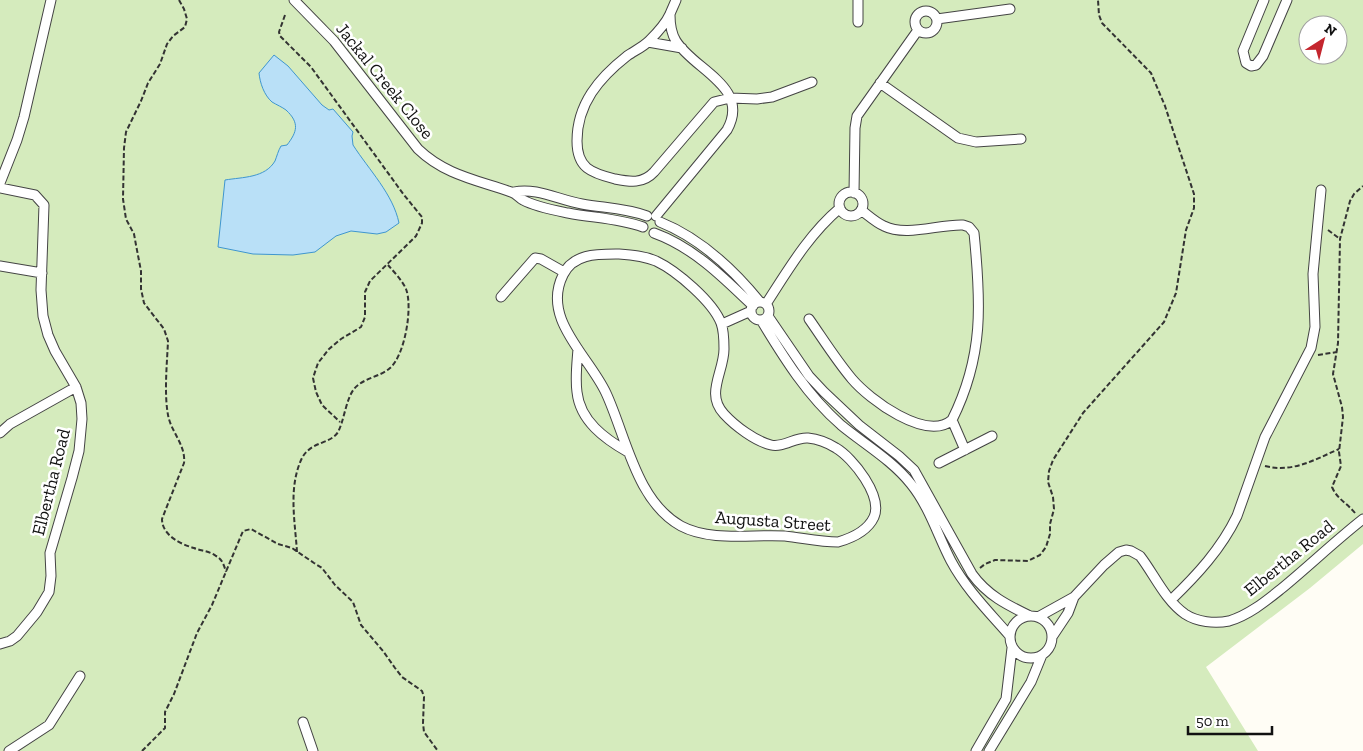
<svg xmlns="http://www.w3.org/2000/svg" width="1363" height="751" font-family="'Zilla Slab',serif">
<rect width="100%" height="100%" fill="#fffdf5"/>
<path fill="#d5ebbd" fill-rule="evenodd" d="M0 0H1363V544L1310 588 1206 667 1258 751H0ZM1308 25H1338V55H1308Z"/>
<path fill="#b9e0f7" stroke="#3f96cf" d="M274 55 288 66 322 105 329 110 333 109 353 132 352 136 353 145C369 170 393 194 399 223L386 232 377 234 351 231 336 236 315 252 293 255 253 254 218 247 225 180C243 177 265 178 275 161 277 156 278 151 281 146L287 145C297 132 300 123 286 110 282 107 277 105 272 102 264 95 260 83 259 73Z"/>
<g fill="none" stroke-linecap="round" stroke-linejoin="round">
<defs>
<path id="minor" d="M294 0 334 41 418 149C445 175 477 180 511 192 516 193 519 198 523 200 536 207 553 210 568 213 593 218 618 218 643 227
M676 0C674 5 672 9 670 14 666 23 656 34 649 41 643 47 634 51 627 56 599 78 577 104 577 141 577 168 591 173 615 179 630 182 643 184 654 172L714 102 730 98 757 99 772 97 812 82
M1264 0 1243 51 1246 63 1251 66 1256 65 1263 56 1287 0
M915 22a11 11 0 1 1 22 0a11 11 0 1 1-22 0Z
M937 19 1010 9
M858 22V0
M648 42 682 48
M880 83 958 138 976 142 1021 139
M0 183 17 140 24 117 51 0
M0 188 35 195 44 205 41 290 43 316 48 335 55 351 76 387 81 403 82 419 79 451 72 478 50 553 51 576 49 592 37 612 17 636 10 641 0 644
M514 192C536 187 559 200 582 204 604 208 625 208 647 216
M839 204a12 12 0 1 1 24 0a12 12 0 1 1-24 0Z
M854 193 855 128 857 116 918 30
M656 216 727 130C751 87 694 70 676 41 671 33 670 24 670 15
M660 222C700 238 733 269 760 302
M654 233C693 247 723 277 753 306
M619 254C632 255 644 256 656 261 677 271 713 302 721 323 724 331 724 341 724 349 724 372 705 394 724 414 735 426 755 441 771 445 783 448 795 437 808 438 818 439 828 443 836 448 853 458 883 496 874 517 868 530 852 538 838 542 820 542 803 538 785 536 752 534 711 542 681 526 636 501 626 436 606 393 589 356 541 319 563 275 573 253 598 254 619 254Z
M0 266 42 273
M501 297 535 258 541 259 564 272
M751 311a9 9 0 1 1 18 0a9 9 0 1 1-18 0Z
M766 304C788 270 809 234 840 208
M768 316 809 376 824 392 859 425 899 456 914 470 972 574C987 595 1007 605 1030 616
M809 319C823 339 836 360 852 379 869 399 926 442 952 420 984 356 981 303 974 233L969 227 963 225C939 224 906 237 884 226 875 222 868 215 861 210
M761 320C784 358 807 395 841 425 864 444 892 460 911 484 929 506 938 536 951 561 966 589 989 612 1009 635
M722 324 751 311
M578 349C577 363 575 378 577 392 580 421 605 439 628 452
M952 420 965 450
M0 433 10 424 76 387
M939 463 992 436
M1171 600C1197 575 1221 549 1237 516L1265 437 1311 348 1315 327 1313 274 1321 190
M1010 637a21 21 0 1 1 42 0a21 21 0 1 1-42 0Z
M1038 617 1074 597 1104 565 1119 552 1126 550 1131 551 1140 556C1154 574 1165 600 1185 614 1197 622 1215 624 1229 621 1249 615 1266 601 1281 589 1309 566 1335 541 1363 519
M1052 637 1068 613 1074 597
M303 722 313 751
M9 751 49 725 80 676
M976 751 1006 699 1012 648
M989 751 1031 682 1042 655"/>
</defs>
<use href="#minor" stroke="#444" stroke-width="11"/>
<path stroke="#333" stroke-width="2" stroke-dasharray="5 2.5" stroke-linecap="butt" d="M179 0 184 9 187 19 185 27 173 36 167 44 160 64 148 83 141 101 126 132 124 148 123 199 126 219 134 234 136 245 141 271V289L144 303 164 329 168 341C167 364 164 393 168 415 171 432 186 445 184 463L162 519C162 535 180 544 194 548 201 551 210 551 216 556 222 559 224 565 226 572
M285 15 279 32 280 36 311 67 404 195 422 217V223L416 236 370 281 365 292V317L361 327 341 339 329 349 318 363 313 378 316 392 322 405 340 422
M1328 230 1340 239
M1318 355 1337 352
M1265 466C1292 473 1314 460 1339 449
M1355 513C1347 503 1337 499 1332 487L1341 466 1339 452 1343 417 1342 407 1333 374 1338 343 1340 239 1350 201 1354 194 1363 186
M297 552C295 521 288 487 302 458 311 441 331 444 338 432 344 421 346 399 354 389 363 378 380 377 390 368 405 355 413 307 406 289 402 280 394 272 388 265
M980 568 985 564 995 560 1028 561 1040 555 1046 547 1050 534V524L1054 509 1053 497 1048 482 1049 471 1053 460 1083 413 1164 322 1176 293 1186 230 1194 208V194L1165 106 1151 73 1102 23 1099 15 1098 0
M142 751 165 728V712L174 694 197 633 212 605 243 531 251 529 278 544 292 548 314 563 322 568 335 585 353 602 361 625 383 651 395 668 402 677 422 691 424 697 423 723 424 732 438 751"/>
<use href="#minor" stroke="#fff" stroke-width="9"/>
</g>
<g text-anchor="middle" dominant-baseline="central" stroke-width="5" stroke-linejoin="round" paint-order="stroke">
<g font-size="18" fill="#111" stroke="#fff">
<text transform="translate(385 81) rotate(51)">Jackal Creek Close</text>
<text transform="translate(51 482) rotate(-76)">Elbertha Road</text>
<text transform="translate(773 521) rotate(4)">Augusta Street</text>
<text transform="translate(1289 558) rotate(-39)">Elbertha Road</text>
</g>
</g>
<g transform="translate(1323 40) rotate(36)"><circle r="24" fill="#ffffff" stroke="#a0a0a0"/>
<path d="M0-4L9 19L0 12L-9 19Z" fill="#c4262e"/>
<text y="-8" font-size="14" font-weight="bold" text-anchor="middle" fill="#111111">N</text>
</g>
<path d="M1188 726v8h84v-8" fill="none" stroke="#111111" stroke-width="2.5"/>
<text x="1196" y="726" font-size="15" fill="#111111" stroke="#ffffff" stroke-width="4" paint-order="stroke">50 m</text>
</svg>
